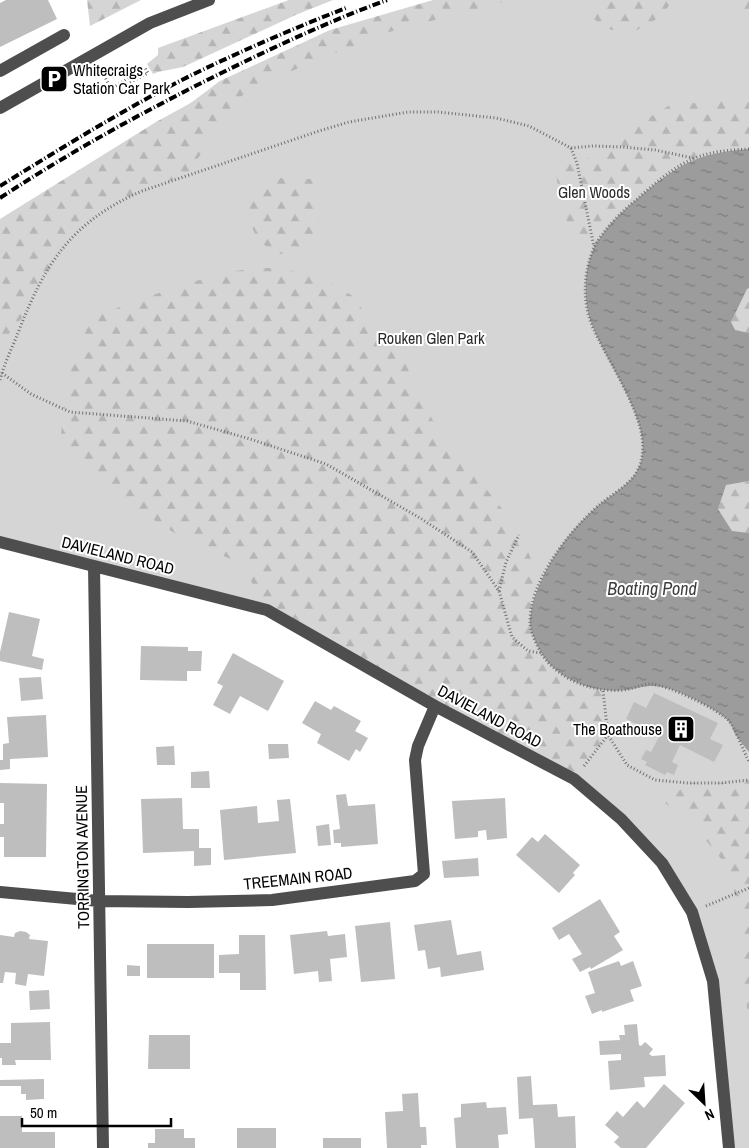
<svg xmlns="http://www.w3.org/2000/svg" width="749" height="1148" font-family="'Archivo Narrow',sans-serif">
<defs>
<pattern id="forest-firs" width="22" height="20" patternUnits="userSpaceOnUse" patternTransform="scale(1.25)"><rect width="22" height="20" fill="#d5d5d5"/><path d="M5 1l3.5 6h-7zM16 11l3.5 6h-7z" fill="#b5b5b5"/></pattern>
<pattern id="water-ripples" width="26" height="14" patternUnits="userSpaceOnUse" patternTransform="scale(1.25)"><rect width="26" height="14" fill="#9c9c9c"/><path d="M2 4q2-2 4 0t4 0M15 11q2-2 4 0t4 0" fill="none" stroke="#7d7d7d"/></pattern>
</defs>
<rect width="100%" height="100%" fill="#fff"/>
<path fill="#d5d5d5" d="M440 0H749V1148H729L713 981 692 912 662 863 574 779 267 610 0 542V246L220 81 310 44Z"/>
<path fill="url(#forest-firs)" d="M87 0H141L90 26Z
M289 0H333L298 14 183 67 158 72 153 74 147 64 158 55V48Z
M433 0H511L385 33 247 89 186 175 118 201 78 231 60 250 26 313 0 345V219L156 122 198 99 220 81 330 30Z
M600 0H669L671 3 660 17 630 34 604 28 592 17Z
M727 0H749V25L732 8Z
M738 99 749 100V149C731 150 713 151 695 158 657 173 618 215 594 247L572 237 560 200 555 166 586 159 608 142 670 105Z
M272 178 312 179 322 209 315 233 302 247 278 255 258 240 251 225 248 197Z
M279 267 329 281 354 297 373 326 395 336 410 374 435 425 507 515 525 544 540 582 532 606 575 683 603 691 608 735 574 779 267 610 241 563 193 544 158 523 73 458 61 434 68 371 92 317 181 285 233 271Z
M749 288V333L735 330 731 322 747 289Z
M749 481V533L732 531 718 509 726 485Z
M749 780V1026L742 967 740 908 722 860 692 823 665 803 688 783H721Z"/>
<path fill="url(#water-ripples)" d="M749 149V288L747 289 731 322 735 330 749 333V481L726 485 718 509 732 531 749 533V752C744 746 739 740 735 734 733 730 732 725 729 722 721 711 683 693 670 689 651 683 645 687 626 690 595 694 556 680 540 651 536 644 532 634 530 626 529 618 532 607 534 599 547 561 569 530 600 504 611 495 630 484 637 471 646 455 643 435 637 419 626 386 605 358 592 325 583 303 583 268 595 246 604 229 621 212 637 199 677 165 696 153 749 149Z"/>
<path fill="#bebebe" d="M6 0H48L57 19 0 47V3Z
M9 612 40 619 32 656 44 659 42 670 0 661V652Z
M141 646 188 647V651H202L201 671H187V681L140 680Z
M233 653 284 681 268 711 240 696 230 714 213 705 223 686 217 683Z
M41 677 43 699 21 701 19 678Z
M654 693 718 723 710 739 723 745 714 762 680 745 672 762 678 765 674 775 667 772 665 775 645 765 647 762 641 759 646 750 651 752 660 735 626 719 634 702 646 708Z
M315 701 331 710 334 706 361 721 355 731 368 738 360 752 356 749 349 761 317 743 321 734 302 723Z
M46 715 48 757 10 759V769L0 770V760H3V744L9 743 7 717Z
M268 744H288L289 758 269 759Z
M174 746 175 765H157L156 747Z
M209 771 210 788H191V772Z
M0 783 47 784 46 857H4V837H0V824H4V803H0Z
M346 794 348 806 375 804 378 844 341 847V843H334L333 830 340 829 336 795Z
M182 798 183 829H199V848H211V865L194 866V851L143 853 141 799Z
M505 798 507 838 487 840 486 830 478 831V837L455 839 452 801Z
M290 799 296 853 224 860 220 810 257 806 258 823 279 821 277 800Z
M329 824 331 845 318 846 316 826Z
M545 834 580 865 573 873 575 875 559 893 516 855 532 837 538 842Z
M478 858 479 876 444 878 442 861Z
M600 899 620 932 614 936 623 950 591 969 590 967 580 972 572 959 582 954 569 934 559 940 552 928Z
M451 920 457 955 481 951 484 970 441 977 440 967 428 969 425 950 418 951 414 925Z
M390 922 395 979 361 982 355 926Z
M20 931 26 932 30 935 29 939 48 941 44 976 28 974 26 986 15 984 16 973 5 972 3 983H0V935L14 937 15 933Z
M327 931 328 936 345 934 347 957 330 959 332 981 319 982 318 971 294 974 290 935Z
M239 935H265L266 990H240V973H219V955L239 954Z
M147 944H214V978H147Z
M619 961 621 966 633 961 642 986 630 990 634 1001 602 1012V1010L592 1014 585 996 595 993 588 972Z
M127 965 140 966V976H127Z
M49 990 50 1009 30 1010 29 991Z
M50 1022 51 1060H15L16 1065H2V1058H0V1043H11V1023Z
M637 1024 639 1045 641 1046 645 1042 653 1049 649 1054 652 1056 665 1055 666 1076 644 1077 645 1087 610 1090 608 1061 621 1060V1054L600 1055 599 1041 620 1040 619 1035H625L624 1025Z
M149 1035H190V1069H148Z
M531 1076 533 1105 557 1104 558 1117 575 1116 576 1148H535L533 1118 519 1119 517 1077Z
M44 1079V1099L26 1100V1094H21V1086H0V1080Z
M664 1084 685 1103 646 1148H621L614 1142 619 1137 605 1125 617 1111 623 1117 637 1101 644 1108Z
M418 1093 420 1127H426L427 1145H421V1148H387L385 1112 403 1111 402 1094Z
M486 1102 487 1108 506 1107 508 1134 498 1135 499 1148H456L454 1118 461 1117V1104Z
M0 1116H22V1132H55V1148H0Z
M237 1128H276V1148H237Z
M155 1129H184V1138H195V1148H148V1143H155Z
M323 1138H361V1148H323Z"/>
<g fill="none" stroke-linecap="round" stroke-linejoin="round">
<path stroke="#707070" stroke-width="3" stroke-dasharray="1 2.5" stroke-linecap="butt" d="M101 69 111 89 145 68 148 73 120 88 122 91
M571 148 577 163 594 247
M749 149C731 150 712 151 695 158 673 167 654 184 636 200 622 211 601 232 594 248 583 272 582 303 593 328 607 358 626 386 637 418 643 434 646 454 637 471 631 484 611 495 600 504 570 530 529 581 530 623 530 631 537 646 541 653 558 680 593 693 624 690 633 689 642 684 651 684 667 685 718 709 729 721 735 728 744 752 749 762
M2 373 31 394 70 412 187 421 250 439 326 464 420 518 472 552 499 591 512 637 528 651 541 653
M0 380C4 364 12 348 18 333 45 263 71 222 142 191L319 131 349 122 408 112H438L496 118 529 126 571 148 593 146 622 147 655 150 693 158
M499 591 506 562 519 535
M603 691 608 735 627 765 655 780 688 783H721L749 780
M584 766 608 735
M706 906 749 888"/>
<path stroke="#4e4e4e" stroke-width="12" d="M0 71 64 35
M0 108 150 23 209 0
M0 542 267 610 435 706 574 779 621 819 662 863 692 912 713 981 729 1148
M94 566 103 1148
M0 892 99 901 188 902 272 900 415 881 424 874 415 760 418 746 435 706"/>
<path stroke="#000" stroke-width="4" stroke-dasharray="8 2.5 1 2.5" stroke-linecap="butt" d="M0 186C65 146 132 104 200 71 248 48 297 27 346 8
M0 198C79 146 163 101 248 60 294 38 340 17 387 0"/>
</g>
<defs>
<symbol id="parking-square" viewBox="-11 -11 22 22"><rect x="-9" y="-9" width="18" height="18" rx="4" fill="#000" stroke="#fff"/><path d="M-3.5-5.5H1a3.5 3.5 0 0 1 0 7H-1V5.5H-3.5ZM-1-3.4V-.6H.8a1.4 1.4 0 0 0 0-2.8Z" fill="#fff"/></symbol>
<symbol id="building-square" viewBox="-11 -11 22 22"><rect x="-9" y="-9" width="18" height="18" rx="4" fill="#000" stroke="#fff"/><path d="M-4-6H4V6H1V3H-1V6H-4ZM-2.5-4.3h1.7v1.8h-1.7ZM.8-4.3h1.7v1.8H.8ZM-2.5-1h1.7V.8h-1.7ZM.8-1h1.7V.8H.8Z" fill="#fff"/></symbol>
</defs>
<g fill-rule="evenodd">
<use href="#parking-square" x="38" y="63" width="32" height="32"/>
<use href="#building-square" x="665" y="713" width="32" height="32"/>
</g>
<g text-anchor="middle" dominant-baseline="central" stroke-width="4" stroke-linejoin="round" paint-order="stroke">
<g font-size="16" fill="#000" stroke="#fff" text-anchor="start">
<text x="73" y="70">Whitecraigs<tspan x="73" dy="18">Station Car Park</tspan></text>
<text x="662" y="729" text-anchor="end">The Boathouse</text>
</g>
<g font-size="16" fill="#2c2c2c" stroke="#fff">
<text x="594" y="192">Glen Woods</text>
<text x="431" y="338">Rouken Glen Park</text>
</g>
<g font-size="16" fill="#000" stroke="#fff">
<text transform="translate(118 555) rotate(14)">DAVIELAND ROAD</text>
<text transform="translate(490 716) rotate(28)">DAVIELAND ROAD</text>
<text transform="translate(82 857) rotate(-91)">TORRINGTON AVENUE</text>
<text transform="translate(298 878) rotate(-6)">TREEMAIN ROAD</text>
</g>
<g font-size="18" font-style="italic" fill="#3d3d3d" stroke="#fff">
<text x="652" y="588">Boating Pond</text>
</g>
</g>
<g transform="translate(704 1103) rotate(155)" stroke="#ffffff" stroke-width="4" paint-order="stroke">
<path d="M0-4L9 19L0 12L-9 19Z" fill="#000000"/>
<text y="-8" font-size="14" font-weight="bold" text-anchor="middle" fill="#000000">N</text>
</g>
<path d="M22 1118v8h149v-8" fill="none" stroke="#000000" stroke-width="2.5"/>
<text x="30" y="1118" font-size="15" fill="#000000" stroke="#ffffff" stroke-width="4" paint-order="stroke">50 m</text>
</svg>
